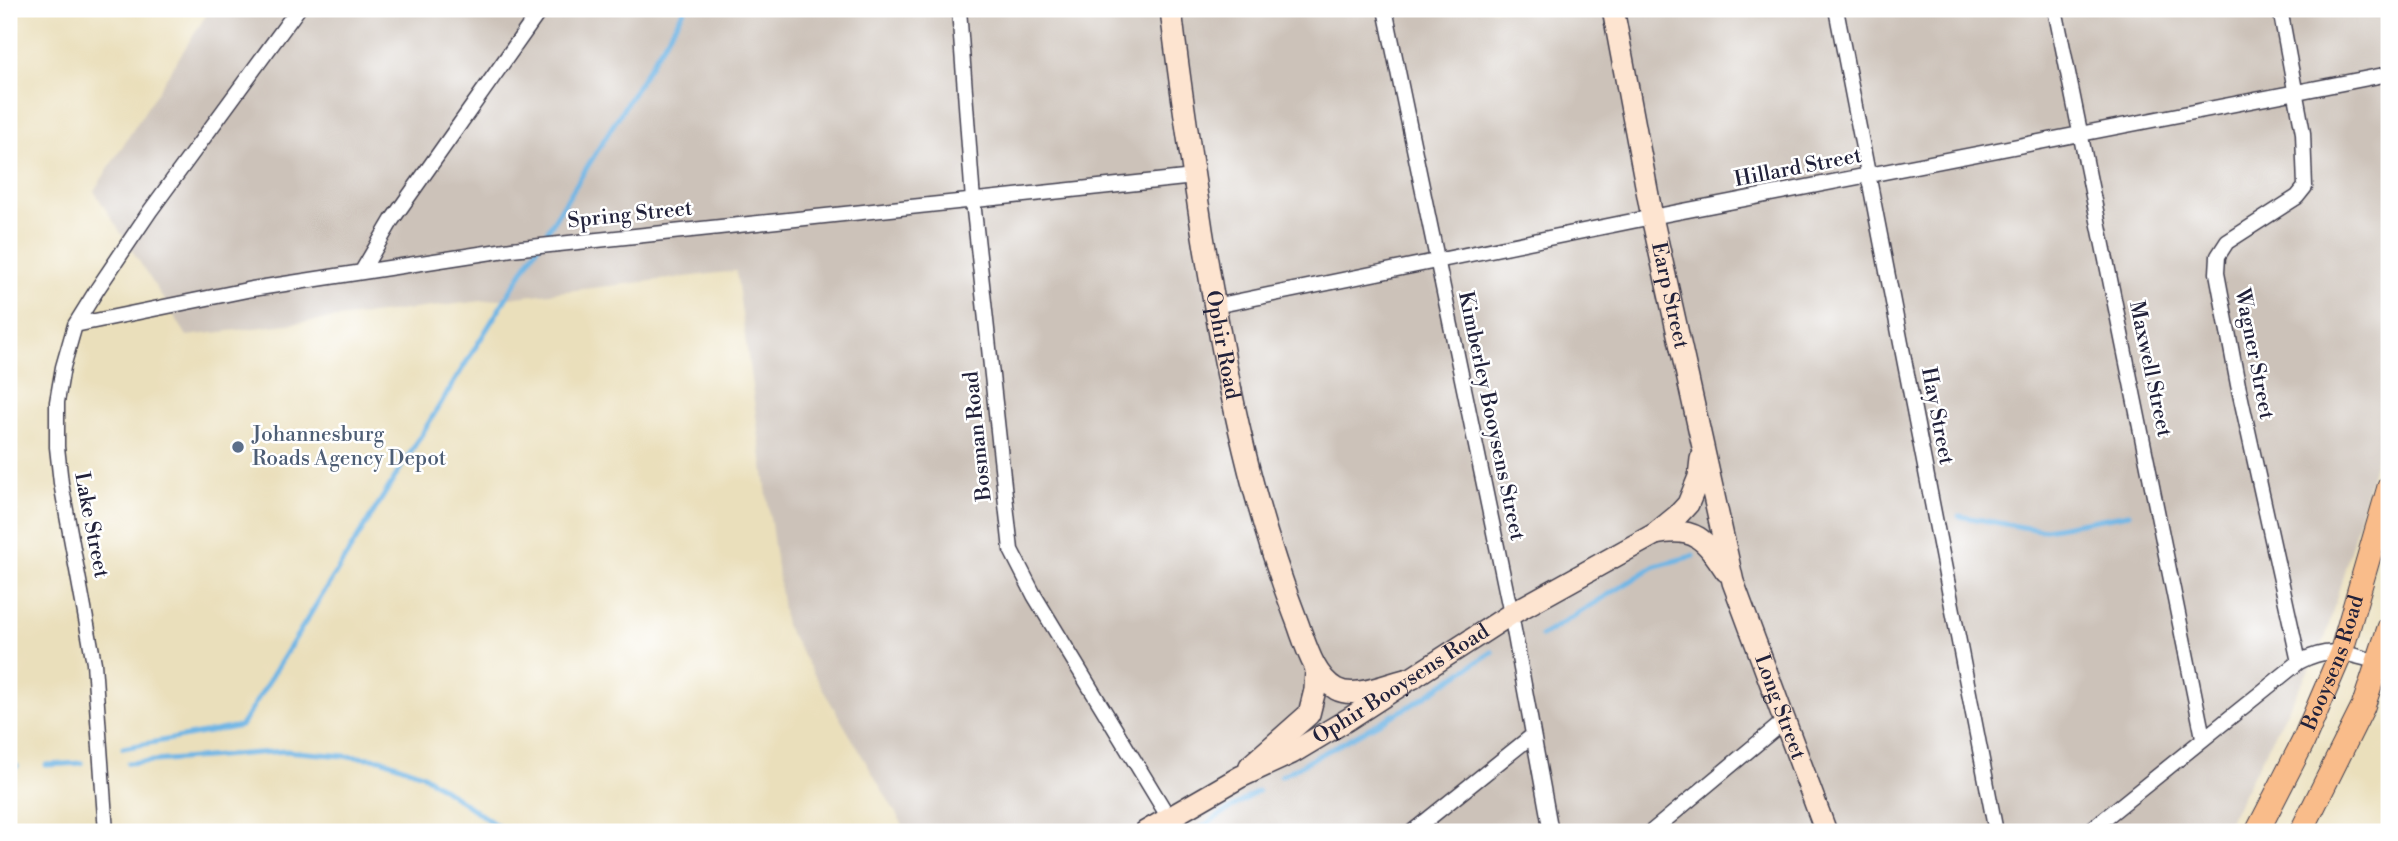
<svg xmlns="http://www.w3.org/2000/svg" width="2398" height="841" font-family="'Libre Bodoni',serif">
<rect width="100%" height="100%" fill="#fff"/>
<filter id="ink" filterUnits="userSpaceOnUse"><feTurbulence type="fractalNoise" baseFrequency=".0143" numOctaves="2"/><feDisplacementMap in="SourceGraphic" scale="14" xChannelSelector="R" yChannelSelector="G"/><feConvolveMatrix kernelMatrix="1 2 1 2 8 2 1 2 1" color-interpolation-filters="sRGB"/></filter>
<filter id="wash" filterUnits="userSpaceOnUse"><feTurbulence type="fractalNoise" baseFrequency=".00686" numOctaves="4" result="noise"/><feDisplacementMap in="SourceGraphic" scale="28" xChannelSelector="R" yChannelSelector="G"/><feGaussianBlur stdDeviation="1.57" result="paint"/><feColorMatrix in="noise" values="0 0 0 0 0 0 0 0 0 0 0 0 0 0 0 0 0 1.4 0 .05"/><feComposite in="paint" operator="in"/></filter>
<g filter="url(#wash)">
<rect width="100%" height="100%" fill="#eadfbb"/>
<path fill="#ccc2b9" d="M210 9H2389V412L2325 639 2223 832H907L785 625 736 271 187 336 94 191Z"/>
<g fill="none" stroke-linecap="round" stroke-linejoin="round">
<path stroke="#6eb5e5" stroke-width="5" d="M1959 516 2040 530 2129 514
M1541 636 1655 566 1693 556
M123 748 241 726 685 9
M128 763 285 751 381 759 422 774 506 832
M46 765 82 763
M9 770 17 766
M1281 776 1412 705 1492 652
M1200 828 1258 791"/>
</g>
</g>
<g filter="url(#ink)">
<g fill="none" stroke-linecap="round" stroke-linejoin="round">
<defs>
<path id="street" d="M959 9 973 201 1011 550 1034 595 1169 818
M1385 9 1511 614 1551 832
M1836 9 1996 832
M2055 9 2203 737
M2280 9 2303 133 2305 187 2297 197 2227 242 2218 256 2217 273 2238 385 2299 662
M362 271 392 220 541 9
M1215 306 1652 217 2389 74
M75 325 252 289 512 249 1194 177
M106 832 94 663 61 483 57 447V402L63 367 75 325 98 288 150 211 298 9
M1412 832 1533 735
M1651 832 1783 722
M2088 832 2299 662C2332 645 2345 654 2379 662"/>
<g id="secondary">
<path id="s1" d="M1171 9C1179 83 1191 156 1202 230 1223 360 1247 492 1295 616 1305 641 1312 675 1336 689 1356 700 1391 682 1413 678"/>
<path id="s2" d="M1613 9 1652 217 1733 582 1826 832"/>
<path d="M1655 534C1695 526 1705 539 1726 571"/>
<path d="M1250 766 1309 714 1315 690 1316 670"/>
<path id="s3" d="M1145 832 1240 777 1292 753 1347 720 1511 614 1655 534 1677 516 1688 504 1699 477 1701 459"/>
</g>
<g id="primary">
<path id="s4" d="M2257 832 2303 742 2341 653 2389 487"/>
<path d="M2301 832 2363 707 2389 628"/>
</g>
</defs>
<use href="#street" stroke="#403e4e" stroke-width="17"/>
<use href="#secondary" stroke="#403e4e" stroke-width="24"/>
<use href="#primary" stroke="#403e4e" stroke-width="25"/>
<use href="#street" stroke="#fff" stroke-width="14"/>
<use href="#secondary" stroke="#fde4d0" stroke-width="21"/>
<use href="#primary" stroke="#f9bc8a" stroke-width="23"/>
</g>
</g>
<circle fill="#5c6f8a" stroke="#fff" stroke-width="2.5" cx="238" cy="447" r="7"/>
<g text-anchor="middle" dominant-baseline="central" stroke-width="5" stroke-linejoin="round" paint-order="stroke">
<g font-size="21" fill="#22223b" stroke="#fff">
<text transform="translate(1798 168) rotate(-11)">Hillard Street</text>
<text transform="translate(630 215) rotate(-6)">Spring Street</text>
<text stroke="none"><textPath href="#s2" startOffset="292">Earp Street</textPath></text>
<text stroke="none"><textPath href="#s1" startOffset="340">Ophir Road</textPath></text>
<text transform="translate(2254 354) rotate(79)">Wagner Street</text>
<text transform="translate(2150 369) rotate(78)">Maxwell Street</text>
<text transform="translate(1491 416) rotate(78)">Kimberley Booysens Street</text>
<text transform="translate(1937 416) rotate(79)">Hay Street</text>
<text transform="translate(978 436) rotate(-96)">Bosman Road</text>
<text transform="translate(91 525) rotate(79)">Lake Street</text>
<text stroke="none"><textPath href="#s4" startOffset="186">Booysens Road</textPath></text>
<text stroke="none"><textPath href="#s3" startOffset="296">Ophir Booysens Road</textPath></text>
<text stroke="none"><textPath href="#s2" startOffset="719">Long Street</textPath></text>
</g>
<g font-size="21" fill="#4e5e75" stroke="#fff" text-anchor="start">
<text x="252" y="435">Johannesburg<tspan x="252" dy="24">Roads Agency Depot</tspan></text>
</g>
</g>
<rect width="2398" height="841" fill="none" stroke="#fff" stroke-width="35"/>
</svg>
